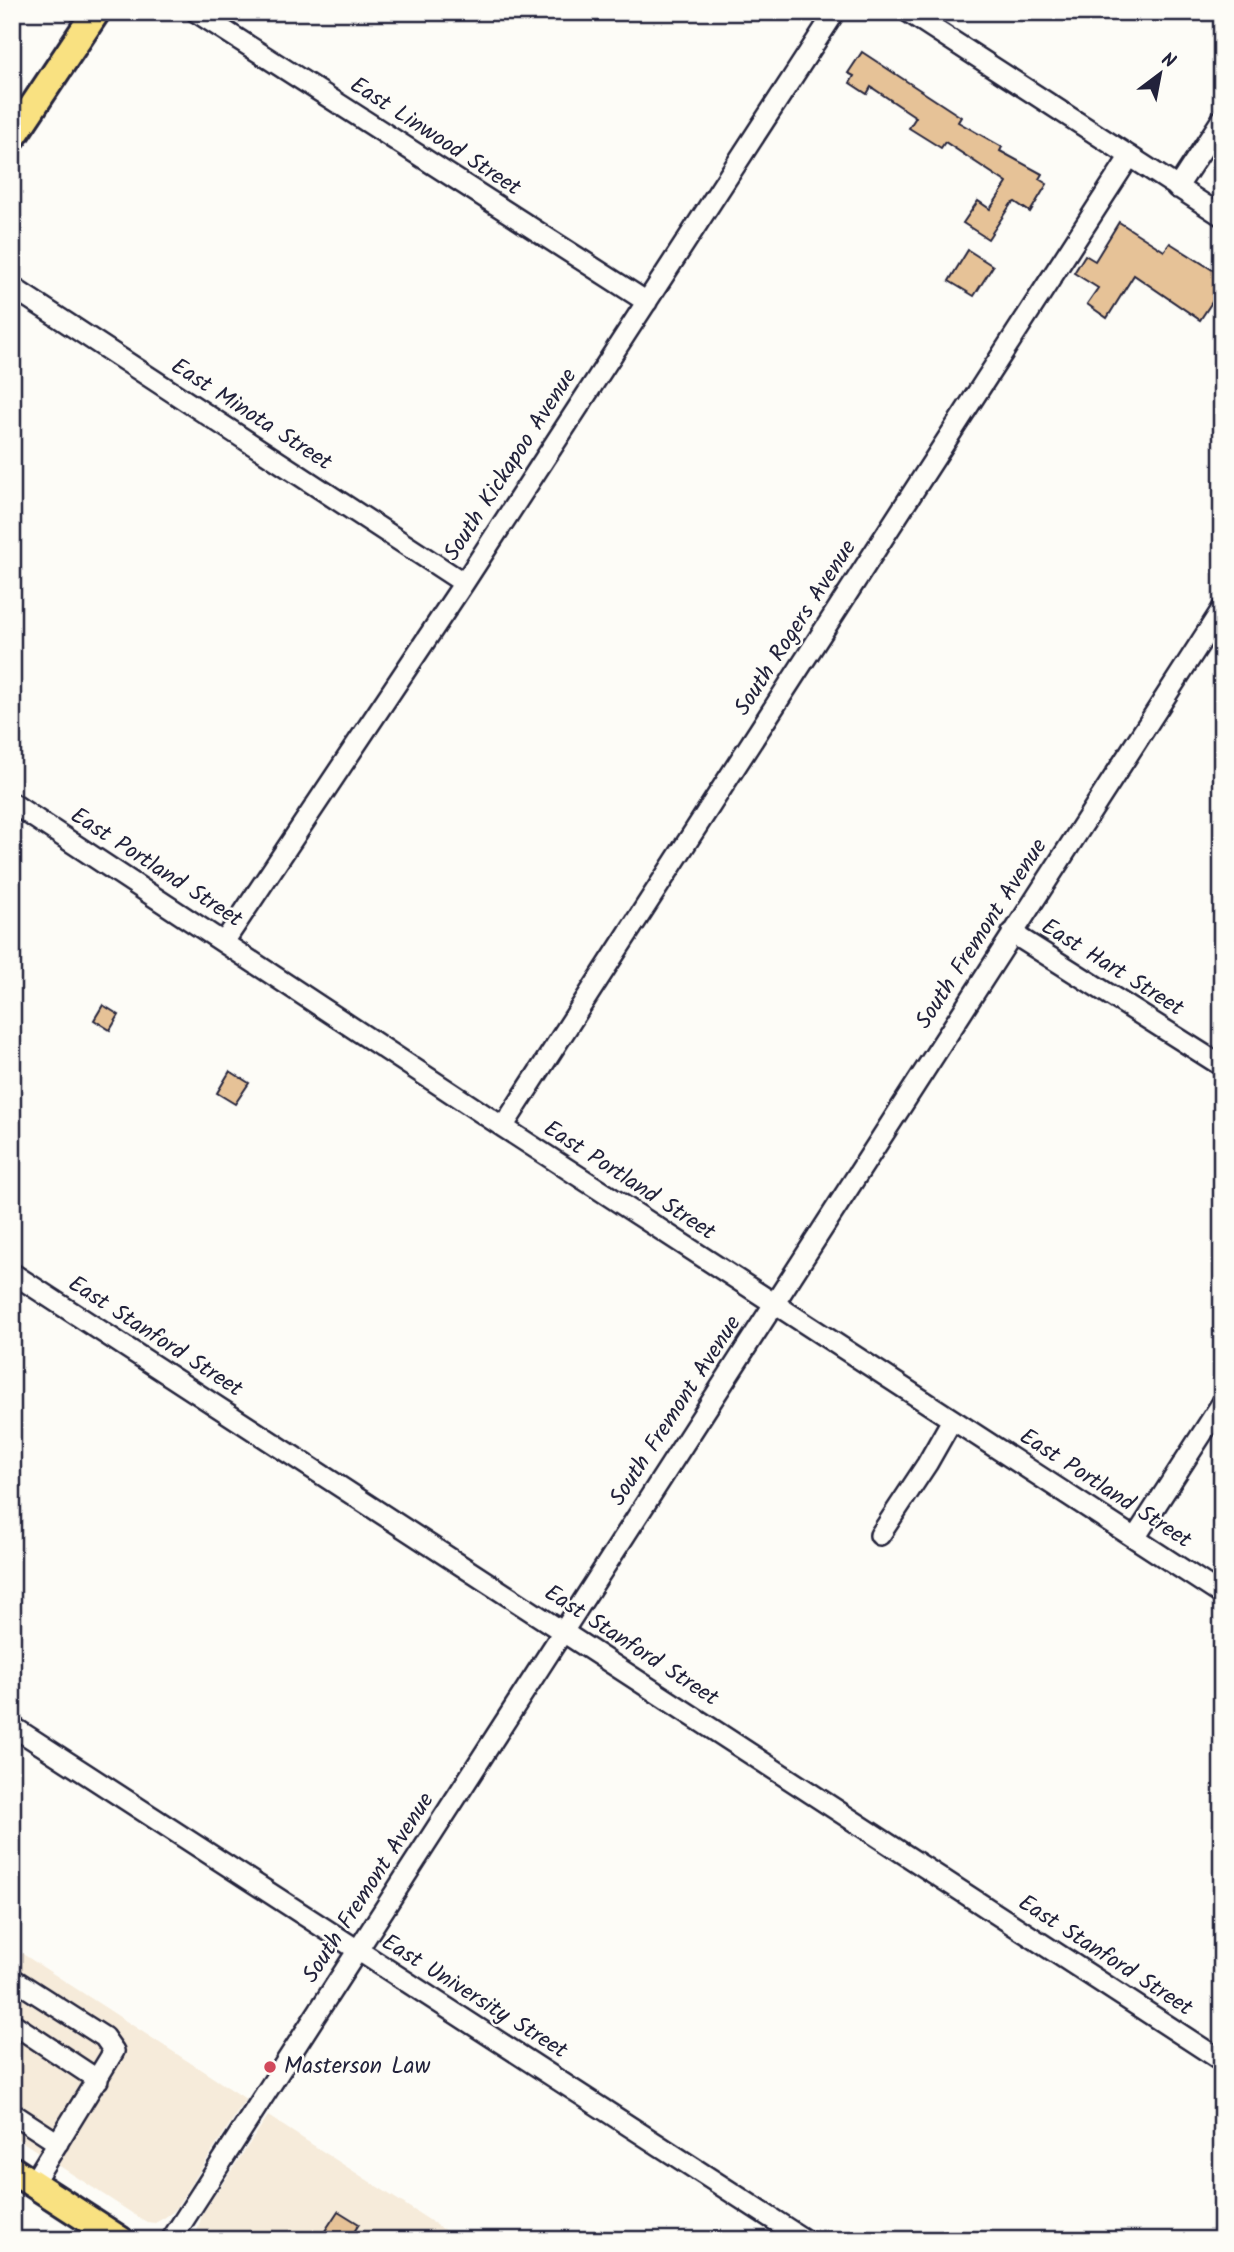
<svg xmlns="http://www.w3.org/2000/svg" width="1234" height="2252" font-family="Kalam,sans-serif">
<rect width="100%" height="100%" fill="#fdfcf7"/>
<filter id="ink" filterUnits="userSpaceOnUse"><feTurbulence type="fractalNoise" baseFrequency=".0143" numOctaves="2"/><feDisplacementMap in="SourceGraphic" scale="14" xChannelSelector="R" yChannelSelector="G"/><feConvolveMatrix kernelMatrix="1 2 1 2 8 2 1 2 1" color-interpolation-filters="sRGB"/></filter>
<g filter="url(#ink)">
<path fill="#f6ebda" d="M12 1947 246 2099 174 2211 164 2218 155 2223 147 2222 138 2217 12 2135Z
M268 2116 460 2240H195L202 2214Z"/>
<path fill="#e6c297" stroke="#22223b" stroke-width="2" d="M862 52 961 117 958 122 1002 147 1000 151 1042 174 1039 179 1047 184 1030 212 1015 202 1011 204 988 239 963 223 978 201 990 209 1007 183 945 142 941 148 909 128 916 117 871 87 867 94 850 83 854 76 848 73Z
M1119 222 1164 251 1170 243 1222 276V287L1200 320 1134 275 1107 318 1087 304 1098 288 1074 273 1085 255 1095 261Z
M968 250 993 266 974 296 949 281Z
M103 1005 119 1015 110 1030 94 1020Z
M230 1071 249 1083 235 1104 217 1093Z
M338 2211 359 2224 349 2240H319Z"/>
<g fill="none" stroke-linecap="round" stroke-linejoin="round">
<defs>
<path id="minor" d="M196 12 647 302
M908 12 1222 216
M1177 188 1222 119
M12 287 464 583
M12 803 503 1127 1222 1595
M1012 933 1222 1066
M224 942 464 583 835 12
M503 1127 1130 156
M12 1273 1222 2061
M880 1535 927 1464 952 1420
M1135 1538 1222 1403
M12 1726 805 2240
M12 1978 104 2037 114 2051 33 2183
M12 2023 98 2080
M12 2113 58 2143
M171 2240 1222 609"/>
<path id="major" d="M12 138 96 12
M12 2170 120 2240"/>
</defs>
<use href="#minor" stroke="#22223b" stroke-width="24"/>
<use href="#major" stroke="#22223b" stroke-width="32"/>
<use href="#minor" stroke="#fdfcf7" stroke-width="19"/>
<use href="#major" stroke="#f9e181" stroke-width="26"/>
</g>
</g>
<circle fill="#d1495b" stroke="#fdfcf7" stroke-width="2.5" cx="270" cy="2067" r="7"/>
<g text-anchor="middle" dominant-baseline="central" stroke-width="5" stroke-linejoin="round" paint-order="stroke">
<g font-size="23" fill="#22223b" stroke="#fdfcf7">
<text transform="translate(435 137) rotate(33)">East Linwood Street</text>
<text transform="translate(251 415) rotate(33)">East Minota Street</text>
<text transform="translate(511 465) rotate(-57)">South Kickapoo Avenue</text>
<text transform="translate(796 628) rotate(-57)">South Rogers Avenue</text>
<text transform="translate(156 868) rotate(33)">East Portland Street</text>
<text transform="translate(982 934) rotate(-57)">South Fremont Avenue</text>
<text transform="translate(1112 968) rotate(32)">East Hart Street</text>
<text transform="translate(629 1181) rotate(33)">East Portland Street</text>
<text transform="translate(155 1337) rotate(33)">East Stanford Street</text>
<text transform="translate(676 1411) rotate(-57)">South Fremont Avenue</text>
<text transform="translate(1105 1489) rotate(33)">East Portland Street</text>
<text transform="translate(631 1646) rotate(33)">East Stanford Street</text>
<text transform="translate(369 1888) rotate(-57)">South Fremont Avenue</text>
<text transform="translate(1105 1956) rotate(33)">East Stanford Street</text>
<text transform="translate(474 1997) rotate(32)">East University Street</text>
</g>
<g font-size="23" fill="#22223b" stroke="#fdfcf7" text-anchor="start">
<text x="284" y="2067">Masterson Law</text>
</g>
</g>
<rect width="1234" height="2252" fill="none" stroke="#fdfcf7" stroke-width="42"/>
<rect x="21" y="21" width="1192" height="2210" fill="none" stroke="#22223b" stroke-width="2.5" filter="url(#ink)"/>
<g transform="translate(1160 74) rotate(32)" stroke="#fdfcf7" stroke-width="5" paint-order="stroke">
<path d="M0-5L12 26L0 18L-12 26Z" fill="#22223b"/>
<text y="-10" font-size="19" font-weight="bold" text-anchor="middle" fill="#22223b">N</text>
</g>
</svg>
